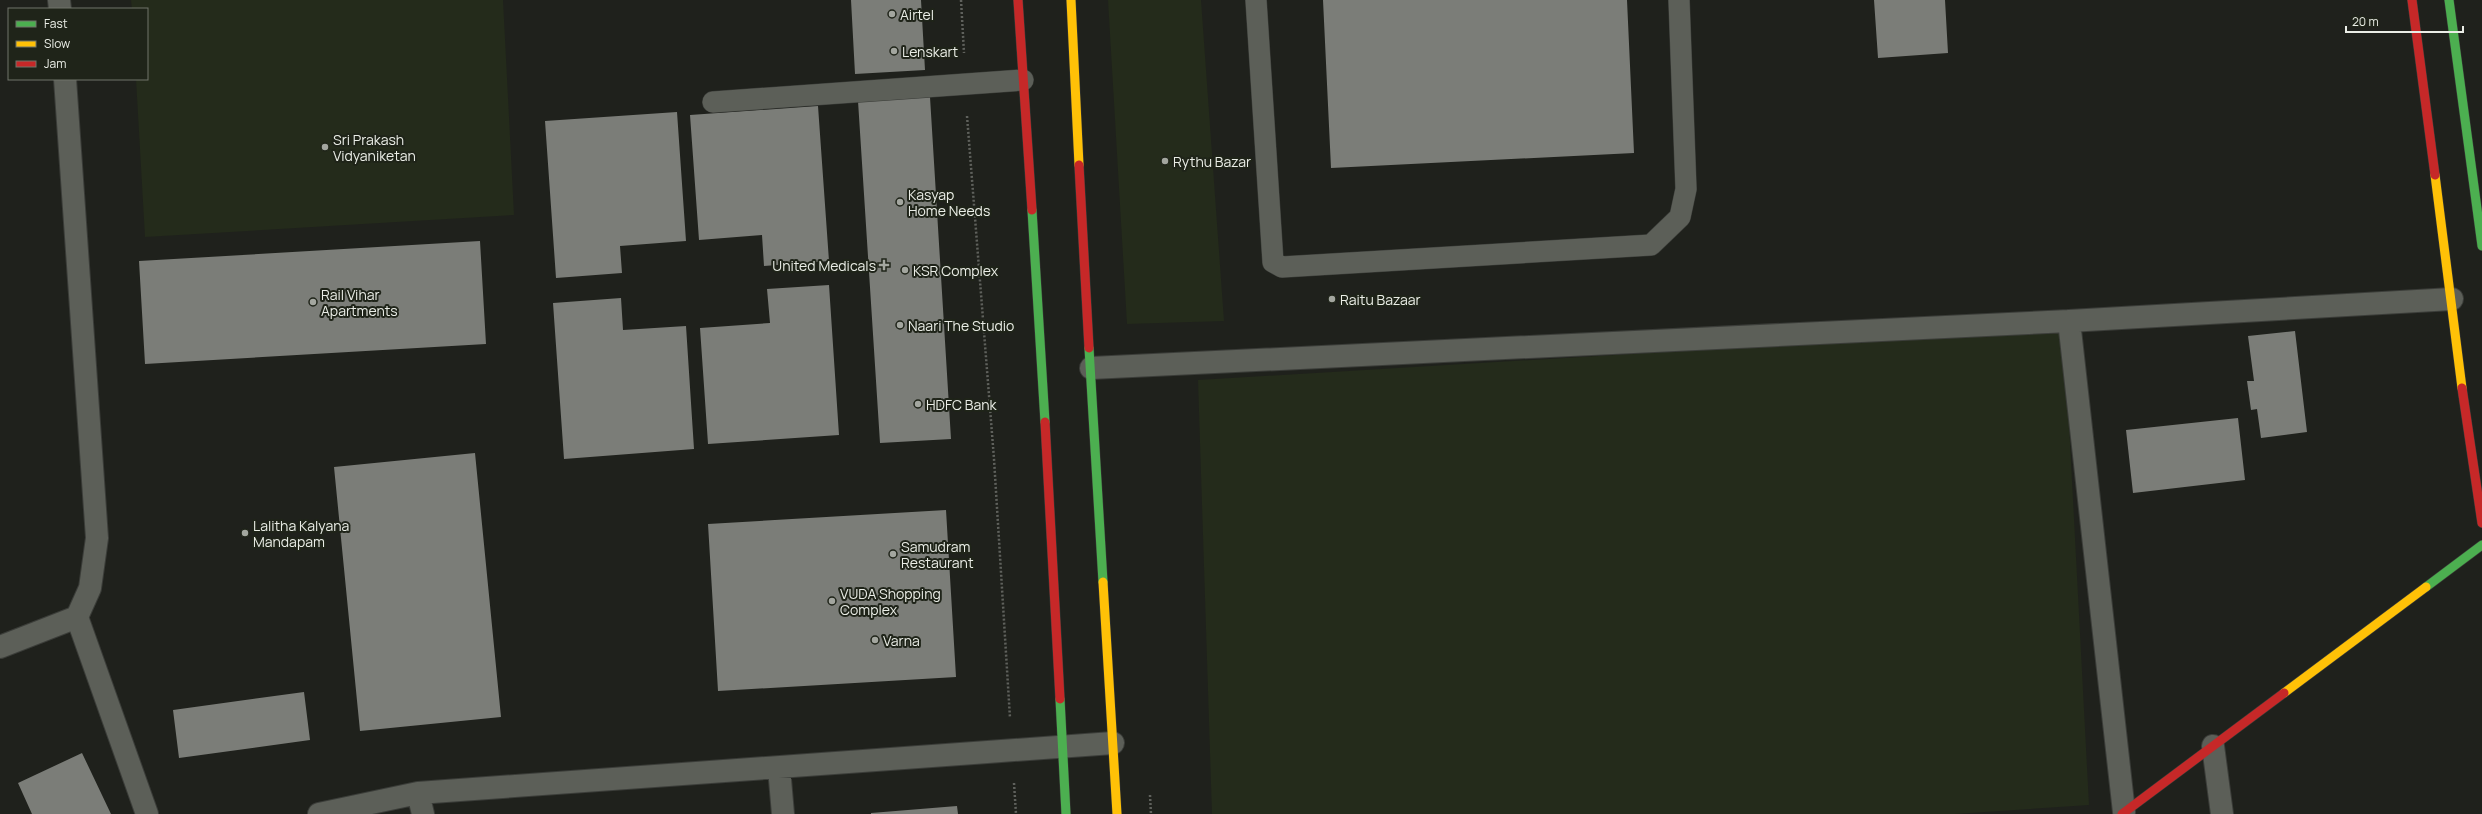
<svg xmlns="http://www.w3.org/2000/svg" width="2482" height="814" font-family="Manrope,sans-serif">
<rect width="100%" height="100%" fill="#1f211c"/>
<path fill="#242b1b" d="M131 0H503L514 215 145 237 136 79H147V9H132Z
M1108 0H1201L1224 321 1127 324Z
M2064 328 2089 805 1955 814H1212L1198 380Z"/>
<path fill="#7b7d78" d="M851 0H921L925 70 855 74Z
M1323 0H1627L1634 153 1331 168Z
M1874 0H1945L1948 53 1878 58Z
M930 97 951 439 880 443 858 101Z
M818 106 829 261 764 266 762 235 699 240 690 115Z
M677 112 686 241 620 246 622 273 556 278 545 121Z
M480 241 486 344 145 364 139 261Z
M829 285 839 435 708 444 700 328 770 323 767 289Z
M621 298 623 330 686 326 694 449 564 459 553 303Z
M2295 331 2307 432 2261 438 2257 409 2251 410 2247 381H2254L2248 336Z
M2238 418 2245 480 2133 493 2126 430Z
M475 453 501 717 360 731 334 467Z
M946 510 956 677 718 691 708 524Z
M304 692 310 740 179 758 173 710Z
M82 753 111 814H32L18 783Z
M957 806 958 814H871V813Z"/>
<g fill="none" stroke-linecap="round" stroke-linejoin="round">
<defs>
<path id="lane" d="M1256 0 1273 262 1282 267 1651 245 1680 217 1686 189 1679 0
M713 102 1023 80"/>
<path id="street" d="M59 0 60 9
M65 79 97 538 90 588 77 617
M2069 321 2124 812
M1091 368 2069 321 2452 299
M0 647 77 617 147 814
M2213 746 2222 814
M779 768 783 814
M418 793 423 814
M319 814 418 793 1113 743"/>
<path id="fast" d="M2449 0 2482 246
M1032 210 1045 422
M1089 348 1103 582
M2426 587 2482 545
M1060 699 1066 814"/>
<path id="slow" d="M1071 0 1079 165
M2435 175 2462 388
M1103 582 1117 814
M2284 693 2426 587"/>
<path id="jam" d="M1018 0 1032 210
M2412 0 2435 175
M1079 165 1089 348
M2462 388 2482 523
M1045 422 1060 699
M2122 814 2284 693"/>
</defs>
<use href="#lane" stroke="#3b3d39" stroke-width="22"/>
<use href="#street" stroke="#3b3d39" stroke-width="24"/>
<use href="#fast" stroke="#3b3d39" stroke-width="10"/>
<use href="#slow" stroke="#3b3d39" stroke-width="10"/>
<use href="#jam" stroke="#3b3d39" stroke-width="10"/>
<path stroke="#5f615c" stroke-width="2.5" stroke-dasharray="2 2" stroke-linecap="butt" d="M961 0 964 53
M967 116 994 459 1010 718
M1014 783 1016 814
M1150 795 1151 814"/>
<use href="#lane" stroke="#5c5f58" stroke-width="21"/>
<use href="#street" stroke="#5c5f58" stroke-width="22"/>
<use href="#fast" stroke="#4caf50" stroke-width="9"/>
<use href="#slow" stroke="#ffc107" stroke-width="9"/>
<use href="#jam" stroke="#c62828" stroke-width="9"/>
</g>
<g fill="#a3a69f" stroke="#1f2419" stroke-width="1.5">
<circle cx="892" cy="14" r="4"/>
<circle cx="894" cy="51" r="4"/>
<circle cx="325" cy="147" r="4"/>
<circle cx="1165" cy="161" r="4"/>
<circle cx="900" cy="202" r="4"/>
<path d="M882 259h4v4h4v4h-4v4h-4v-4h-4v-4h4z"/>
<circle cx="905" cy="270" r="4"/>
<circle cx="1332" cy="299" r="4"/>
<circle cx="313" cy="302" r="4"/>
<circle cx="900" cy="325" r="4"/>
<circle cx="918" cy="404" r="4"/>
<circle cx="245" cy="533" r="4"/>
<circle cx="893" cy="554" r="4"/>
<circle cx="832" cy="601" r="4"/>
<circle cx="875" cy="640" r="4"/>
</g>
<g text-anchor="middle" dominant-baseline="central" stroke-width="4" stroke-linejoin="round" paint-order="stroke">
<g font-size="14" fill="#eaede6" stroke="#1f2419" text-anchor="start">
<text x="900" y="14">Airtel</text>
<text x="902" y="51">Lenskart</text>
<text x="333" y="139">Sri Prakash<tspan x="333" dy="16">Vidyaniketan</tspan></text>
<text x="1173" y="161">Rythu Bazar</text>
<text x="908" y="194">Kasyap<tspan x="908" dy="16">Home Needs</tspan></text>
<text x="876" y="265" text-anchor="end">United Medicals</text>
<text x="913" y="270">KSR Complex</text>
<text x="321" y="294">Rail Vihar<tspan x="321" dy="16">Apartments</tspan></text>
<text x="1340" y="299">Raitu Bazaar</text>
<text x="908" y="325">Naari The Studio</text>
<text x="926" y="404">HDFC Bank</text>
<text x="253" y="525">Lalitha Kalyana<tspan x="253" dy="16">Mandapam</tspan></text>
<text x="901" y="546">Samudram<tspan x="901" dy="16">Restaurant</tspan></text>
<text x="840" y="593">VUDA Shopping<tspan x="840" dy="16">Complex</tspan></text>
<text x="883" y="640">Varna</text>
</g>
</g>
<rect x="8" y="8" width="140" height="72" fill="#1f2419" stroke="#70746b"/>
<rect x="16" y="21" width="20" height="6" fill="#4caf50" stroke="#70746b"/>
<text x="44" y="28" font-size="12" fill="#eaede6">Fast</text>
<rect x="16" y="41" width="20" height="6" fill="#ffc107" stroke="#70746b"/>
<text x="44" y="48" font-size="12" fill="#eaede6">Slow</text>
<rect x="16" y="61" width="20" height="6" fill="#c62828" stroke="#70746b"/>
<text x="44" y="68" font-size="12" fill="#eaede6">Jam</text>
<path d="M2346 26v6h117v-6" fill="none" stroke="#eaede6" stroke-width="2"/>
<text x="2352" y="26" font-size="12" fill="#eaede6" stroke="#1f2419" stroke-width="3" paint-order="stroke">20 m</text>
</svg>
